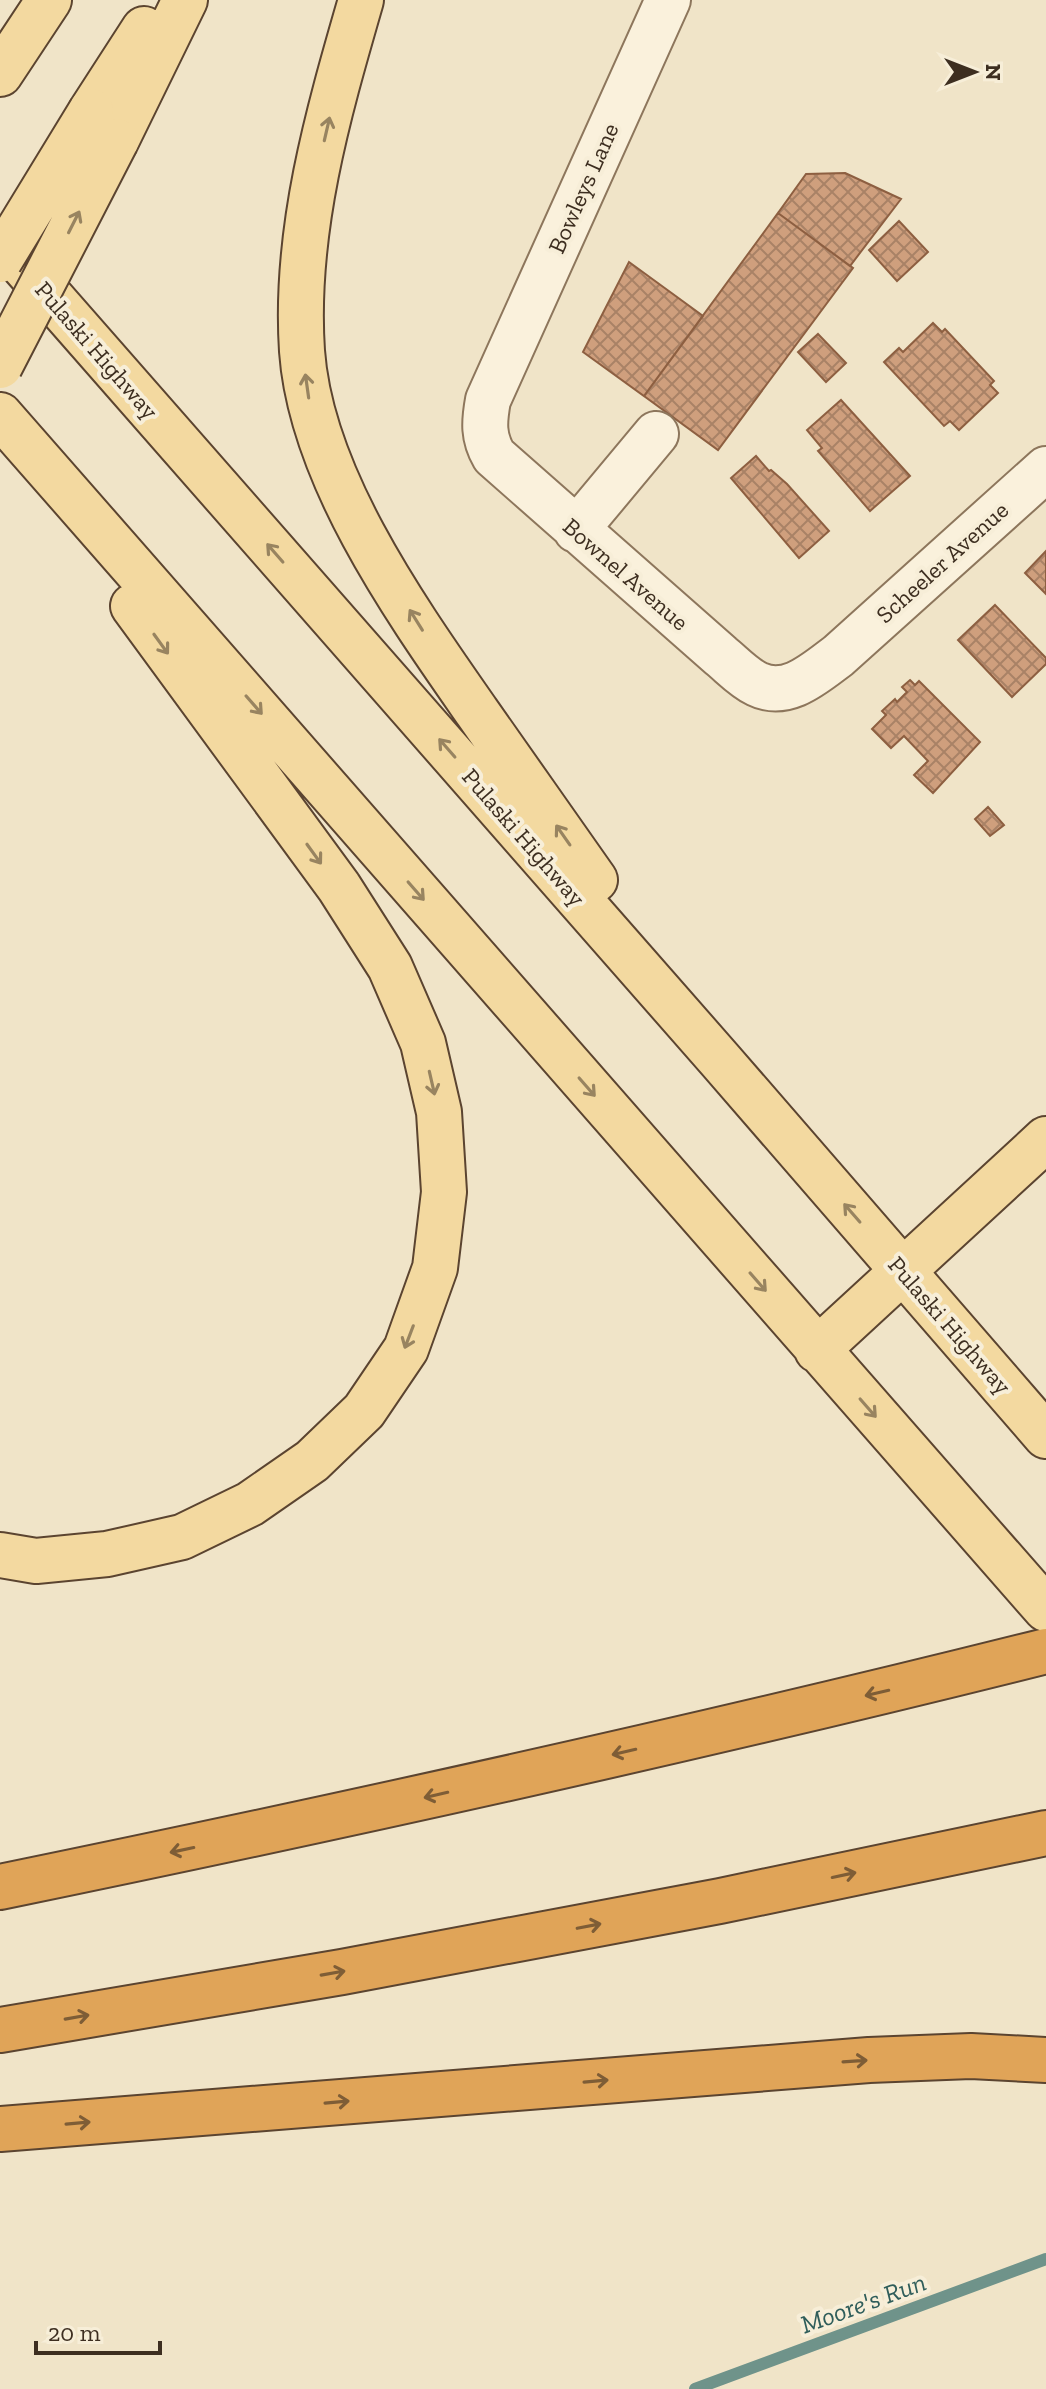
<svg xmlns="http://www.w3.org/2000/svg" width="1046" height="2389" font-family="'Zilla Slab',serif">
<defs>
<pattern id="building-cross-hatch" width="8" height="8" patternUnits="userSpaceOnUse" patternTransform="scale(2)"><rect width="8" height="8" fill="#cf9f7d"/><path d="M0 0l8 8M0 8l8-8" fill="none" stroke="#a98266"/></pattern>
</defs>
<rect width="100%" height="100%" fill="#f0e4c8"/>
<g fill="none" stroke-linecap="round" stroke-linejoin="round">
<path stroke="#6f938a" stroke-width="12" d="M695 2389 1046 2259"/>
</g>
<path fill="url(#building-cross-hatch)" stroke="#8d5f41" stroke-width="2" d="M845 173 901 199 850 266 778 213 806 174Z
M778 213 853 268 718 450 644 396Z
M899 221 928 252 897 281 869 250Z
M629 262 703 316 644 396 583 352Z
M933 323 942 332 945 329 994 381 990 385 998 393 959 430 950 421 944 426 884 362 899 348 903 352Z
M818 334 846 363 826 382 798 352Z
M841 400 910 476 870 511 818 451 822 448 807 430Z
M756 456 769 471 771 470 787 484 829 531 799 558 731 478Z
M1046 551V594L1025 573Z
M995 605 1046 658V664L1012 697 958 640Z
M910 680 915 685 919 681 980 742 933 793 914 775 928 761 904 736 891 748 872 729 886 715 882 711 895 699 897 702 907 692 902 687Z
M988 807 1004 825 990 836 975 819Z"/>
<g fill="none" stroke-linecap="round" stroke-linejoin="round">
<defs>
<path id="minor" d="M668 0 488 400C484 422 483 437 494 456L721 656C732 665 744 678 757 684 787 699 815 673 838 656L1046 469
M576 530 656 434"/>
<path id="major" d="M361 0C328 114 294 231 302 351 311 477 406 610 477 712 516 768 556 824 595 880
M0 74 49 0
M91 111 144 29
M116 141 185 0
M0 239 720 1060 1046 1436
M0 415 1046 1609
M817 1350 1046 1139
M0 1555 36 1561 107 1554 182 1537 250 1504 312 1461 364 1411 406 1349 435 1268 444 1192 439 1112 423 1043 390 967 339 887 133 606"/>
<path id="highway" d="M0 1887C350 1815 699 1738 1046 1651
M0 2030 342 1972 720 1901 1046 1833
M0 2129 869 2060 971 2056 1046 2060"/>
</defs>
<use href="#minor" stroke="#8d765c" stroke-width="48"/>
<use href="#major" stroke="#5b4430" stroke-width="48"/>
<use href="#highway" stroke="#5b4430" stroke-width="48"/>
<use href="#minor" stroke="#faf1dc" stroke-width="44"/>
<use href="#major" stroke="#f3d9a0" stroke-width="44"/>
<use href="#highway" stroke="#e0a458" stroke-width="44"/>
<defs>
<path id="major-bridge" d="M0 260 91 111
M0 366 116 141"/>
</defs>
<use href="#major-bridge" stroke="#5b4430" stroke-width="48" stroke-linecap="butt"/>
<use href="#major-bridge" stroke="#f3d9a0" stroke-width="44"/>
</g>
<defs><path id="oneway-shaft" d="M-6 0H5M1.5-3L5.5 0L1.5 3" fill="none" stroke-width="1.6" stroke-linecap="round" stroke-linejoin="round" transform="scale(2)"/></defs>
<g stroke="#988460">
<use href="#oneway-shaft" transform="translate(327 129) rotate(-77)"/>
<use href="#oneway-shaft" transform="translate(74 222) rotate(-63)"/>
<use href="#oneway-shaft" transform="translate(307 386) rotate(-98)"/>
<use href="#oneway-shaft" transform="translate(275 553) rotate(-131)"/>
<use href="#oneway-shaft" transform="translate(416 620) rotate(-122)"/>
<use href="#oneway-shaft" transform="translate(161 644) rotate(54)"/>
<use href="#oneway-shaft" transform="translate(254 705) rotate(49)"/>
<use href="#oneway-shaft" transform="translate(447 748) rotate(-131)"/>
<use href="#oneway-shaft" transform="translate(563 835) rotate(-125)"/>
<use href="#oneway-shaft" transform="translate(314 854) rotate(54)"/>
<use href="#oneway-shaft" transform="translate(416 891) rotate(49)"/>
<use href="#oneway-shaft" transform="translate(432 1083) rotate(77)"/>
<use href="#oneway-shaft" transform="translate(587 1087) rotate(49)"/>
<use href="#oneway-shaft" transform="translate(852 1213) rotate(-131)"/>
<use href="#oneway-shaft" transform="translate(758 1282) rotate(49)"/>
<use href="#oneway-shaft" transform="translate(409 1337) rotate(111)"/>
<use href="#oneway-shaft" transform="translate(868 1408) rotate(49)"/>
</g>
<g stroke="#7e5d36">
<use href="#oneway-shaft" transform="translate(877 1693) rotate(167)"/>
<use href="#oneway-shaft" transform="translate(624 1752) rotate(167)"/>
<use href="#oneway-shaft" transform="translate(436 1795) rotate(167)"/>
<use href="#oneway-shaft" transform="translate(182 1850) rotate(168)"/>
<use href="#oneway-shaft" transform="translate(844 1875) rotate(-12)"/>
<use href="#oneway-shaft" transform="translate(589 1926) rotate(-11)"/>
<use href="#oneway-shaft" transform="translate(333 1973) rotate(-10)"/>
<use href="#oneway-shaft" transform="translate(77 2017) rotate(-10)"/>
<use href="#oneway-shaft" transform="translate(855 2061) rotate(-4)"/>
<use href="#oneway-shaft" transform="translate(596 2081) rotate(-5)"/>
<use href="#oneway-shaft" transform="translate(337 2102) rotate(-5)"/>
<use href="#oneway-shaft" transform="translate(78 2123) rotate(-5)"/>
</g>
<g text-anchor="middle" dominant-baseline="central" stroke-width="8" stroke-linejoin="round" paint-order="stroke">
<g font-size="24" fill="#3d2e20" stroke="#f7eed8">
<text transform="translate(583 188) rotate(-66)">Bowleys Lane</text>
<text transform="translate(97 350) rotate(49)">Pulaski Highway</text>
<text transform="translate(942 562) rotate(-42)">Scheeler Avenue</text>
<text transform="translate(626 574) rotate(41)">Bownel Avenue</text>
<text transform="translate(524 837) rotate(49)">Pulaski Highway</text>
<text transform="translate(950 1325) rotate(49)">Pulaski Highway</text>
</g>
<g font-size="26" font-style="italic" fill="#2f5d5a" stroke="#f7eed8">
<text transform="translate(863 2303) rotate(-20)">Moore's Run</text>
</g>
</g>
<g transform="translate(974 72) rotate(90)" stroke="#f7eed8" stroke-width="6" paint-order="stroke">
<path d="M0-6L14 30L0 20L-14 30Z" fill="#3d2e20"/>
<text y="-12" font-size="22" font-weight="bold" text-anchor="middle" fill="#3d2e20">N</text>
</g>
<path d="M36 2341v12h124v-12" fill="none" stroke="#3d2e20" stroke-width="4"/>
<text x="48" y="2341" font-size="24" fill="#3d2e20" stroke="#f7eed8" stroke-width="6" paint-order="stroke">20 m</text>
</svg>
